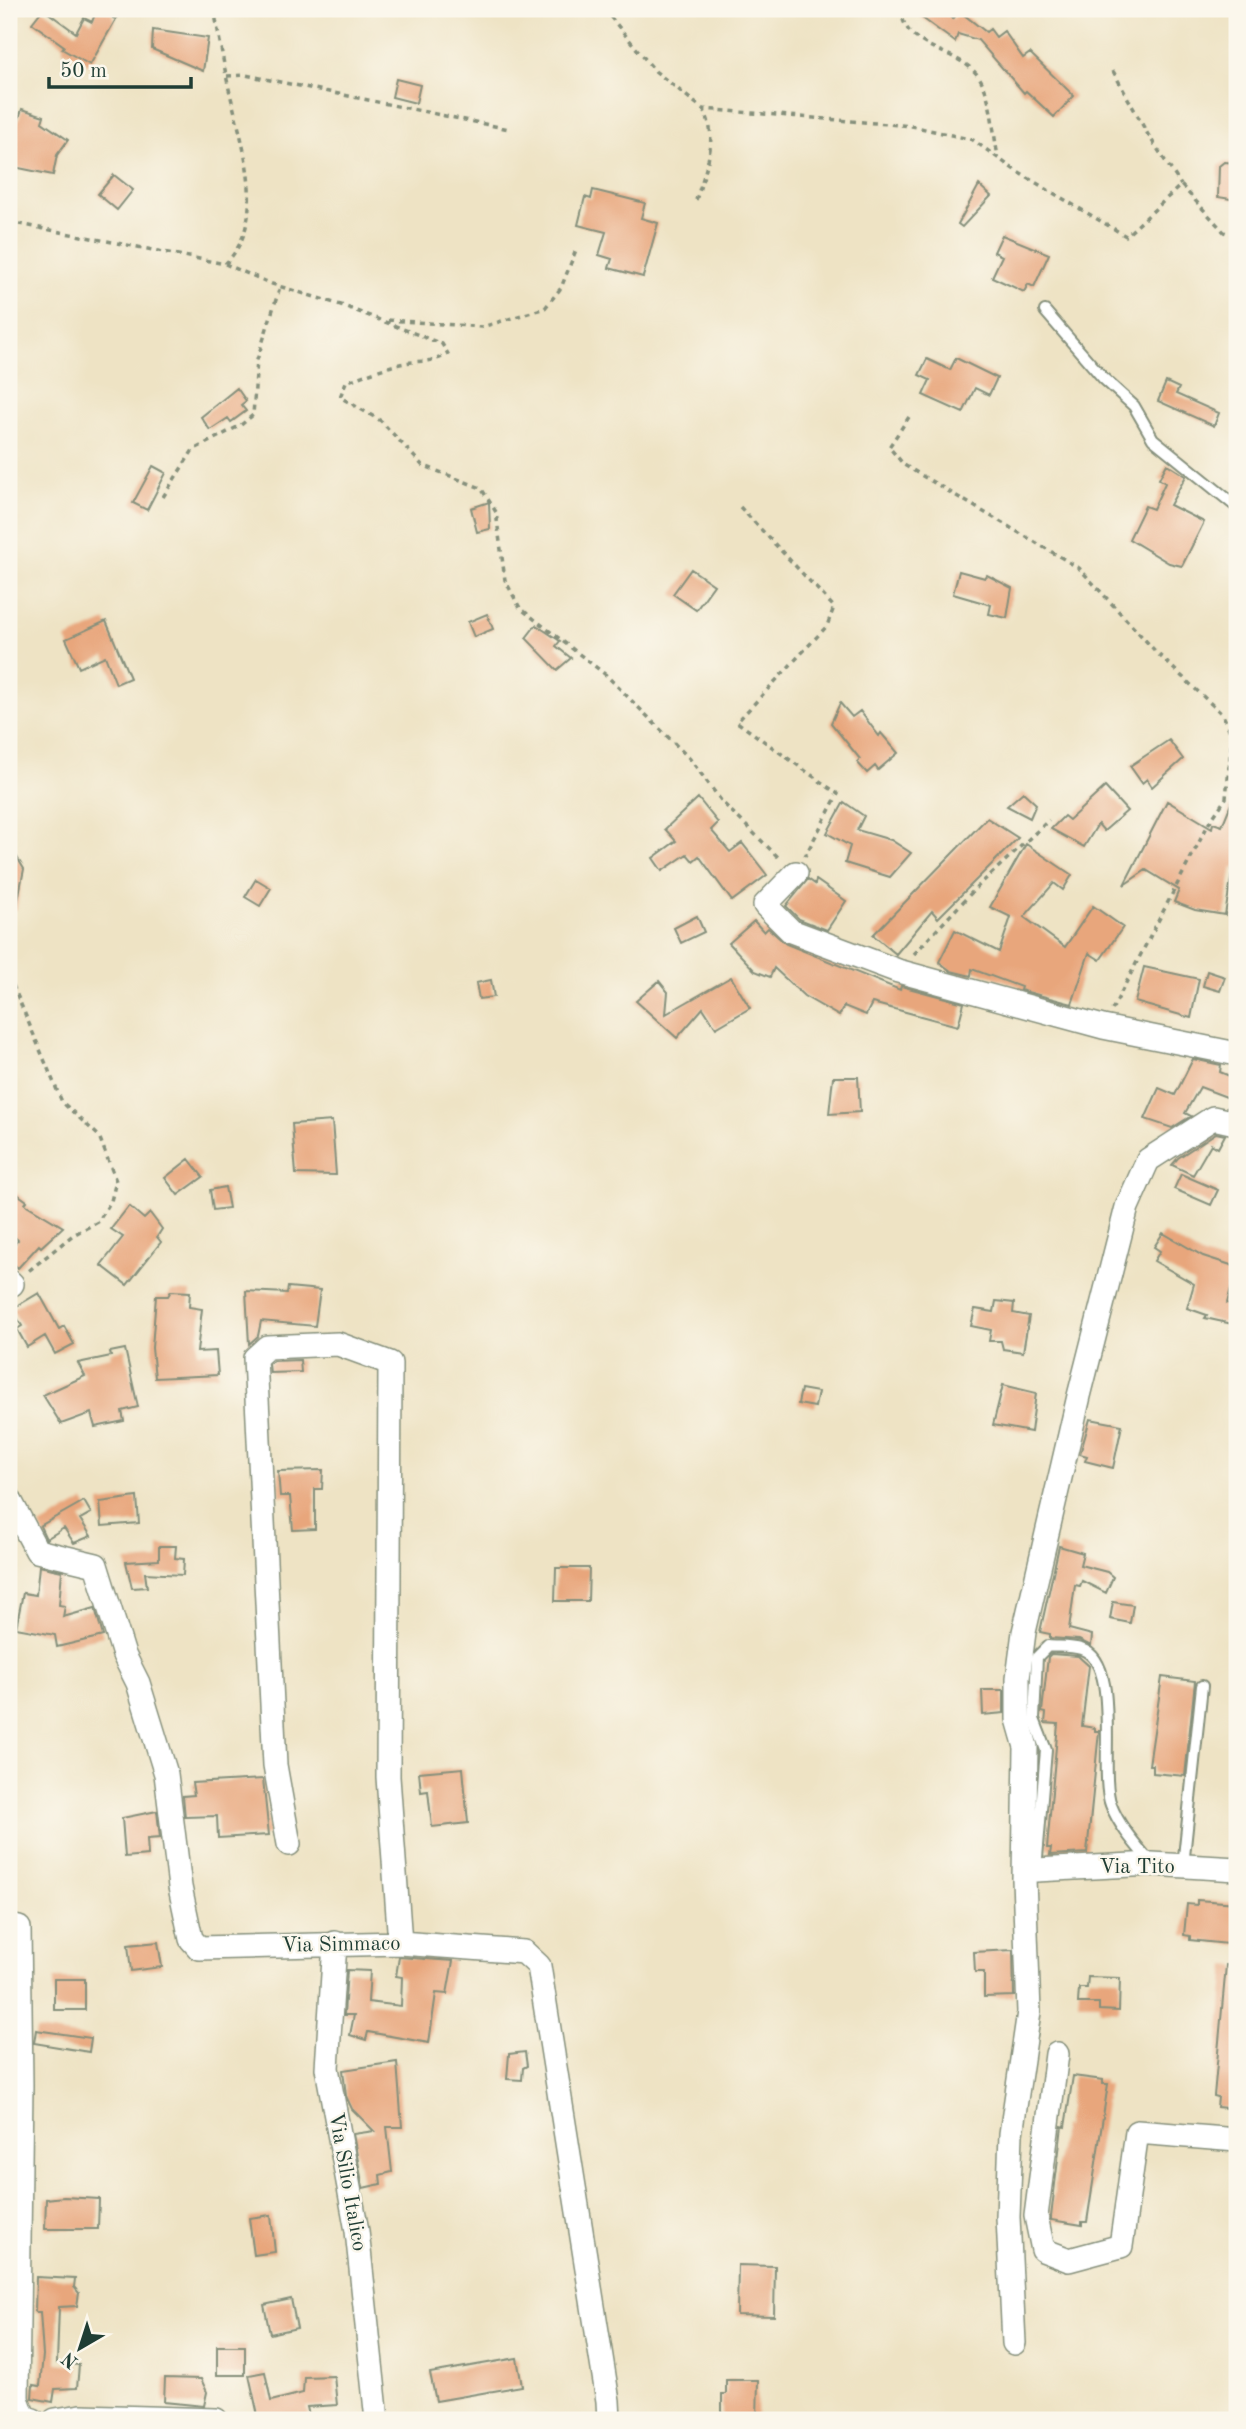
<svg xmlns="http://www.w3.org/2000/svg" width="1246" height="2429" font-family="'Old Standard TT',serif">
<rect width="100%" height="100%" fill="#fbf7ec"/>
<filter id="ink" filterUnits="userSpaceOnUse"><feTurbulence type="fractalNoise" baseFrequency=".0143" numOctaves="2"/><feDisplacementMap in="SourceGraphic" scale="14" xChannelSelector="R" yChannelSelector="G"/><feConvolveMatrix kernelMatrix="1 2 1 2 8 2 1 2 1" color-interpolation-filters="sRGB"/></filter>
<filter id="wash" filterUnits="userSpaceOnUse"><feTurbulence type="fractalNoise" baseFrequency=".00686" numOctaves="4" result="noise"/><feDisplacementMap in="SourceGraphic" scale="28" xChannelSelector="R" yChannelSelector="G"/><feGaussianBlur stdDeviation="1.57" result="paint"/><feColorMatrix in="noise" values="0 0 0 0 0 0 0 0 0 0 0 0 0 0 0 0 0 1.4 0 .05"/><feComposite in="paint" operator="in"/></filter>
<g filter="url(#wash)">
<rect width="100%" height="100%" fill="#eee3c4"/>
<g id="blocks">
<path fill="#e8a67b" d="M43 9 76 33 84 18 92 22 97 9 114 14 113 18 116 19 90 65 62 49 64 46 32 23Z
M910 9H940L953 19 959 11 986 32 990 29 996 37 1004 31 1023 58 1030 53 1074 96 1054 117 1026 91 1024 93 978 40 958 34 955 42Z
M153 30 208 38 203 71 152 49Z
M396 79 420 85 416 103 392 97Z
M22 109 44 116 42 122 68 140 57 155 53 175 9 166V148Z
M1224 162 1237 163V200L1218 197 1219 166Z
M114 175 133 190 117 210 98 194Z
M979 185 991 196 962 227 958 224Z
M593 190 645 203 641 218 658 223 643 277 609 268 612 259 599 255 606 232 578 225 585 197 591 199Z
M1002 235 1049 254 1034 287 1028 284 1024 292 992 277 1002 256 994 252Z
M956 358 997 378 989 395 975 388 963 413 923 395 930 380 919 375 927 359 950 370Z
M1166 382 1179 388 1176 394 1219 413 1214 426 1158 401Z
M237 388 246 401 241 405 246 411 231 422 228 418 210 430 201 417Z
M1167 464 1186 476 1170 505 1204 522 1182 566 1169 563 1129 539 1145 506 1153 509 1165 483 1159 479Z
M153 466 166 473 147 510 133 503Z
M489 502 490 529 477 532 471 508Z
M691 569 714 585 696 610 673 594Z
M959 571 985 578 987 575 1012 588 1007 618 989 614 991 605 953 594Z
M487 614 493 629 474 637 468 622Z
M106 621 130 678 116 684 105 656 79 668 66 639Z
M536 625 560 641 556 646 571 658 557 670 526 638Z
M840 703 852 717 860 711 879 736 881 733 898 753 878 770 875 766 867 773 857 762 860 759 831 723Z
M1169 740 1183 759 1152 787 1147 779 1142 783 1130 766Z
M1105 787 1127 811 1104 831 1098 824 1084 847 1051 829 1064 816 1069 820Z
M1237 789V868L1233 867 1225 915 1195 910 1174 902 1179 890 1146 870 1124 885 1167 801 1212 828 1213 823 1222 826Z
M1023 792 1036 804 1030 818 1007 806Z
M698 798 718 823 711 830 730 852 742 843 767 875 732 901 699 856 693 861 687 854 662 871 653 858 676 841 665 829Z
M844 802 864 816 857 830 891 840 911 853 890 877 845 863 850 846 827 833Z
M987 818 1018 838 938 918 932 911 896 954 873 935Z
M9 844 24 869 16 910H9Z
M1026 844 1072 875 1063 890 1054 883 1024 917 1065 947 1093 906 1123 927 1100 960 1089 953 1072 1004 1020 990 1021 987 972 969 971 976 951 971 939 962 955 930 999 952 1011 917 990 907Z
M256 879 271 888 260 906 245 897Z
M808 879 815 884 816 880 846 901 827 930 799 919 786 906Z
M697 916 704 932 681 943 674 928Z
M754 921 764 932 768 928 786 944 900 990 901 986 964 1003 958 1026 872 1003 866 1015 844 1006 839 1016 804 996 774 968 770 977 755 971 729 943Z
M1144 967 1199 979 1191 1018 1135 1002Z
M1207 971 1225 977 1220 991 1203 986Z
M731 977 750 1008 716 1028 703 1008 677 1038 636 1001 659 981 668 992 666 1014Z
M491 980 494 997 479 999 476 983Z
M1193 1059 1221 1065 1220 1072 1237 1079V1101L1200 1087 1185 1113 1191 1116 1172 1128 1145 1119 1159 1088 1175 1095Z
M833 1077H858L860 1112 829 1114Z
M332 1121 336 1175 296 1174 292 1124Z
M1216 1133 1225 1135 1218 1148 1211 1144 1193 1175 1172 1165 1178 1158Z
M189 1159 203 1177 178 1195 165 1178Z
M1181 1174 1218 1190 1211 1205 1174 1189Z
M225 1187 229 1208 213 1210 210 1190Z
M9 1188 27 1201 25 1204 63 1227 41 1247 39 1245 18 1268 9 1260V1250L18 1240 9 1232Z
M129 1206 144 1219 150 1213 162 1229 157 1237 161 1242 127 1285 101 1265 123 1237 111 1229Z
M1163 1233 1203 1256 1237 1267 1227 1303 1237 1307V1325L1205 1318 1207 1315 1187 1308 1194 1284 1154 1261 1160 1251 1154 1247Z
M288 1287 320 1290 315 1326 261 1321 258 1336 249 1344 246 1291 287 1293Z
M171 1291 190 1292 189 1307 202 1309 197 1352 216 1351 218 1375 155 1378 152 1348 156 1296H168Z
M39 1293 59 1329 64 1326 74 1344 55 1354 45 1336 27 1347 17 1329 22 1326 12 1309Z
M996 1301 1014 1303 1013 1313 1029 1316 1023 1352 1003 1349 1001 1341H989L991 1330 971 1326 975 1309 994 1312Z
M125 1349 138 1407 122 1411 124 1421 95 1427 91 1413 61 1424 43 1395 85 1376 78 1363 111 1356 110 1352Z
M300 1360 301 1372 270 1373 269 1364 273 1361Z
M1003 1385 1036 1393 1031 1432 993 1425Z
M801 1389 818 1392 815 1407 798 1404Z
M1090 1419 1122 1425 1113 1468 1085 1461 1087 1456 1080 1454Z
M323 1470 322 1489H315V1529L293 1530 290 1496H280L278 1471Z
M137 1497 139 1523 102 1526 100 1502Z
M84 1501 91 1513 80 1519 91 1536 74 1543 64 1528 46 1539 40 1526Z
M159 1546H176L175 1558 184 1559 183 1575 145 1573 147 1587 132 1588 126 1562 159 1560Z
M1059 1546 1083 1553 1080 1565 1107 1572 1113 1577 1106 1593 1082 1581 1080 1586 1075 1585 1069 1629 1092 1635 1091 1646 1079 1640 1050 1638V1634L1040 1632Z
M39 1566 62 1571 59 1605 65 1606 63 1617 95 1608 103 1636 57 1647 55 1635 16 1628 23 1593 36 1595Z
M556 1568H589L588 1601H555Z
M1113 1602 1133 1605 1130 1623 1110 1619Z
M1051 1654 1078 1656 1089 1666 1082 1726 1095 1728V1731H1099L1087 1853 1050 1855 1051 1848H1047L1058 1724 1045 1723 1046 1713 1042 1712 1048 1657Z
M1162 1677 1195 1681 1185 1776 1153 1773V1765H1149Z
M982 1690H1004V1713L983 1715Z
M463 1768 468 1823 432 1827 428 1791 421 1792 419 1772Z
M263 1779 269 1835 218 1838 217 1816 185 1817 183 1796 194 1795 192 1783Z
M157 1811 160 1838 147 1839 148 1855 125 1857 122 1818Z
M1197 1900 1237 1903V1945L1190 1940V1936L1184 1935 1187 1904 1197 1905Z
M158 1942 162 1967 131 1971 128 1945Z
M1013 1950 1014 1996 984 1997V1972H975L974 1952Z
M399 1957 453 1961 447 1994 436 1993 429 2043 368 2032 366 2040 350 2035 354 2015H344L347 1970 370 1971 368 2002 401 2006 402 1977 396 1976Z
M1226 1965 1237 1966V2109L1217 2107 1218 2097 1214 2096Z
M1088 1977 1120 1978 1119 2011 1099 2010V2003H1078L1079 1988H1087Z
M54 1979H85V2010H54Z
M36 2030 91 2038 89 2052 34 2043Z
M525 2052 527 2066 523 2068 522 2080 507 2079 509 2054Z
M397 2062 402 2127H387L392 2172 380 2175 381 2184 363 2188 353 2134 374 2131 352 2109 346 2096 343 2070Z
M1073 2076 1103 2080V2084H1108L1087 2222H1082V2225L1051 2220V2217L1062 2126 1065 2127Z
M64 2197 99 2199 98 2229H45L46 2199Z
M271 2215 275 2252 254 2255 249 2218Z
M738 2265 775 2266 774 2316 737 2315Z
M36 2277 75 2279 74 2287 79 2293 77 2306 59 2307 57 2363 79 2365 77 2388 55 2389 53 2402 32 2398 33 2385 40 2386 43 2355 40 2312H35Z
M291 2299 297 2328 270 2334 264 2305Z
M217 2346H245V2375H217Z
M517 2358 522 2386 436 2401 430 2373Z
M265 2372 271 2401 303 2393 304 2377 334 2376 337 2405 307 2407 310 2420H259L249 2375Z
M165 2378 201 2379 207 2392 204 2406 164 2402Z
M726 2380H758L757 2420H725V2416H722V2394H726Z"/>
</g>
</g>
<g filter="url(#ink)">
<use href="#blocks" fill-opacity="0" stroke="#86907c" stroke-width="2"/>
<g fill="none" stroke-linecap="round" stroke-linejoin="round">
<defs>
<path id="lane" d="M1045 311 1103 378 1134 406 1153 439 1237 507
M1183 1866 1202 1686
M1036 1870 1046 1750 1034 1719 1037 1657 1048 1646C1059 1647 1071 1646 1081 1649 1123 1661 1098 1772 1111 1805 1119 1826 1136 1845 1150 1862"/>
<path id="street" d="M796 873 765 905 791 931 898 971 1103 1027 1237 1054
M9 1281 12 1284
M9 1498 37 1551 96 1565 124 1655 138 1683 166 1774 180 1887 191 1939 199 1948 400 1943 524 1952 539 1966 608 2401 609 2420
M289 1844 275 1765 255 1358 267 1347 338 1344 390 1363 388 1777 400 1943
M1036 1870 1152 1864 1237 1869
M9 1926 19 1928 21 2085 17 2399 24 2417 33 2420
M335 1943 327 2068 357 2231 377 2420
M1057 2054 1036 2216 1043 2250 1069 2260 1121 2246 1137 2132 1237 2140
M1014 2343 1008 2217 1011 2134 1029 2012 1024 1879 1026 1747 1018 1719V1678L1024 1632 1079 1396 1127 1207 1148 1160 1213 1118 1231 1122 1237 1115
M55 2420 81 2416 216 2420"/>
</defs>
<use href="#lane" stroke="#86907c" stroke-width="14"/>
<use href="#street" stroke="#86907c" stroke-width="26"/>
<path stroke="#86907c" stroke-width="3.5" stroke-dasharray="5 5" stroke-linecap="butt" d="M214 9C219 35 223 62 229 89 241 141 270 220 225 264
M604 9 655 71 703 109 912 126 973 140 1016 171 1126 236 1181 185 1224 232 1237 237
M901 9C904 52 958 47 979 77 992 97 993 133 998 156
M1113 71 1147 133 1181 185
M227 76 246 75 509 129
M696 200C705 171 720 137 703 109
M9 222 225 264 272 284 341 305 442 344 448 354C433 363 421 360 405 363 384 367 365 375 346 382L340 397 381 421 422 465 481 488 496 512 505 580 520 608 606 675 690 759 723 803 781 860
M388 320 482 327 545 308 561 288 576 250
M909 417 889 447 904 465 1079 568 1157 653 1223 715 1232 736 1226 798 1209 823 1112 1010
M163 497 193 450 241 425 253 415 257 360 280 287
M740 507 834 607 827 626 737 722 838 794 805 856
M914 954 975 889 1049 820
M9 976 62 1102 99 1136 116 1181 111 1201 98 1222 73 1235 26 1273"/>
<use href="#lane" stroke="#fff" stroke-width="10"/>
<use href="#street" stroke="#fff" stroke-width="23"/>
</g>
</g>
<g text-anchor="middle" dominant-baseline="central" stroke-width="5" stroke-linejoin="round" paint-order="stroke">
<g font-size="21" fill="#1f3d34" stroke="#fbf7ec">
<text x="1137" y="1867">Via Tito</text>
<text transform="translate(341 1945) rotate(-1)">Via Simmaco</text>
<text transform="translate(347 2182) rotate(80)">Via Silio Italico</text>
</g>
</g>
<rect width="1246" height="2429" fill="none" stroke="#fbf7ec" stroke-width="35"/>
<g transform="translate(80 2348) rotate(219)" stroke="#fbf7ec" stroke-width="5" paint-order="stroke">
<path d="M0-5L12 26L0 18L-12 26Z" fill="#1f3d34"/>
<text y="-10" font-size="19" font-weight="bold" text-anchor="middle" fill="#1f3d34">N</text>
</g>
<path d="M49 77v10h142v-10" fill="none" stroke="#1f3d34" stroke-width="3.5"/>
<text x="60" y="77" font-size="21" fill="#1f3d34" stroke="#fbf7ec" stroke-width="5" paint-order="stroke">50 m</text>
</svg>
